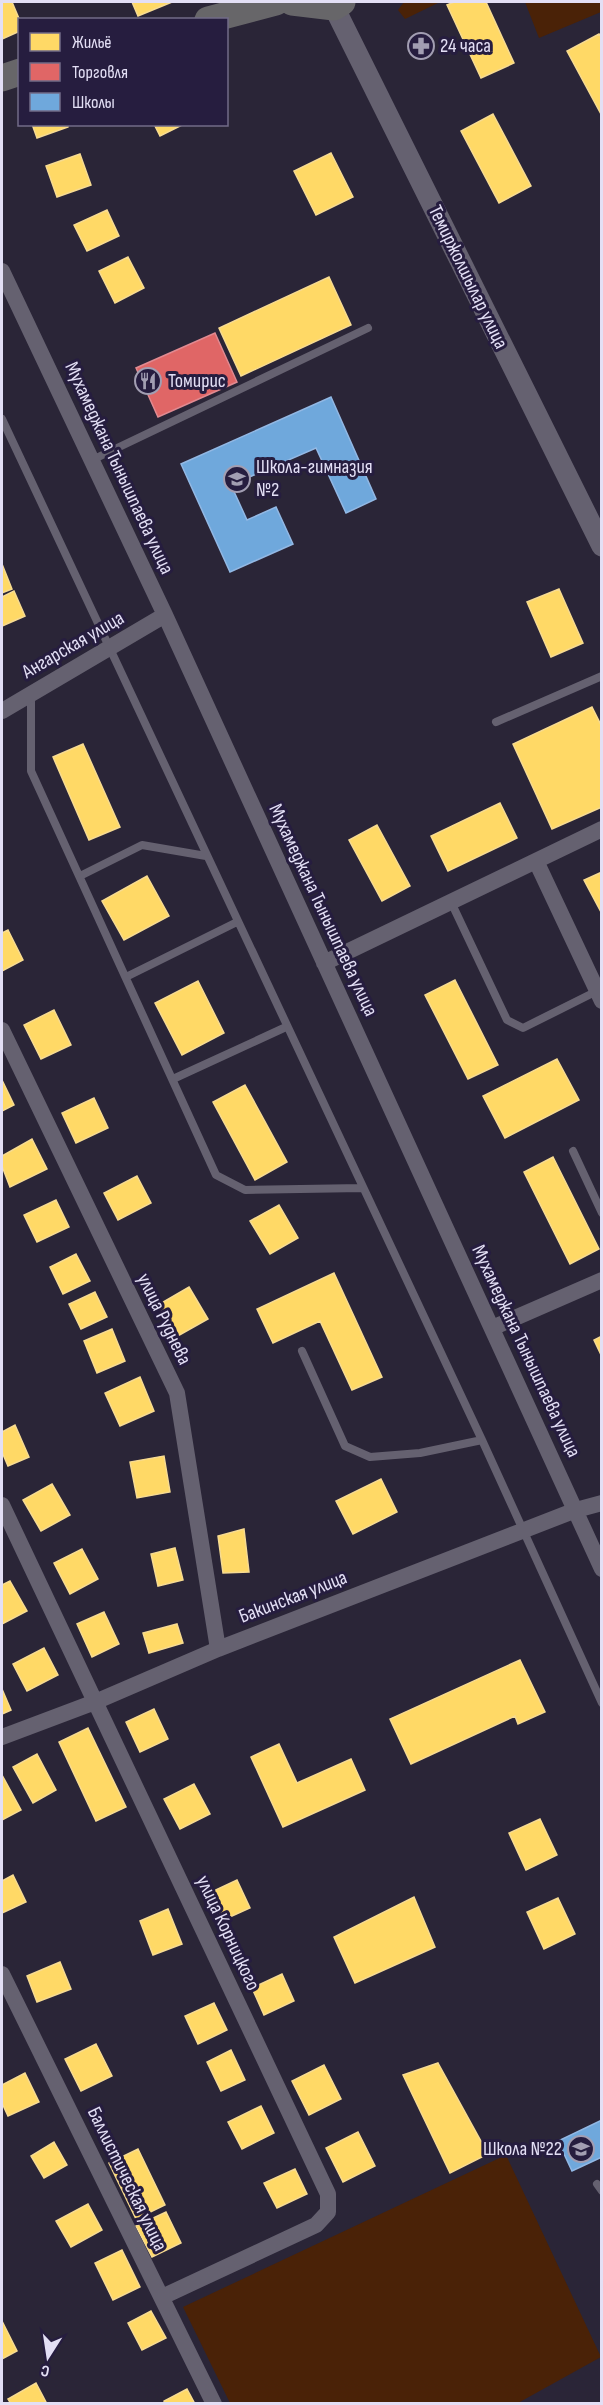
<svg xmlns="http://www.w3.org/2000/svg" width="603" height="2405" font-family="'Sofia Sans Condensed',sans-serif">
<rect width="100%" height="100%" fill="#2a2537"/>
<path fill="#4a2207" d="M404 2H440L405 19 398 10Z
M525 2H601V12L539 38Z
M506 2155 601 2357 518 2403H230L183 2307Z"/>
<path fill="#ffd966" stroke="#f7db91" stroke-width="1.5" d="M2 2H12L20 21V31L2 39Z
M132 2H172L138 16Z
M454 2H486L514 63 481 78 447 5Z
M599 34 602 38V116L567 51Z
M493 114 531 186 499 203 461 131Z
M32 124H68V127L37 138Z
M154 124H184L160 136Z
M331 153 353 197 316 215 294 171Z
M80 154 91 185 57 197 46 166Z
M107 210 119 236 87 251 74 225Z
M128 257 144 288 115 303 99 271Z
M329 277 351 325 241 376 219 328Z
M2 564 12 589 2 593Z
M559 589 583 643 551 657 527 602Z
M14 591 25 616 2 626V597Z
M592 707 602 727V807L552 829 513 744Z
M83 744 120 827 89 840 53 757Z
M500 803 517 838 448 871 431 836Z
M377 825 410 886 382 901 349 840Z
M602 872V914L584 880Z
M147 876 169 916 124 940 102 901Z
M8 930 23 960 2 971V933Z
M455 980 498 1065 468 1079 425 995Z
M198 981 224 1033 182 1055 155 1003Z
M54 1010 71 1045 41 1059 24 1025Z
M557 1059 579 1100 505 1138 483 1096Z
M2 1080 14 1105 2 1111Z
M245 1085 287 1162 255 1180 213 1102Z
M94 1098 108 1128 76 1143 62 1113Z
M32 1139 47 1169 10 1187 2 1166V1156Z
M553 1157 599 1249 570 1264 524 1172Z
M137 1176 151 1203 118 1220 104 1193Z
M56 1200 69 1227 37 1242 24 1215Z
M279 1205 298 1238 270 1254 250 1221Z
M76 1254 90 1281 63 1294 50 1267Z
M334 1273 382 1377 352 1390 320 1321 273 1343 257 1309Z
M189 1287 208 1319 176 1337 158 1305Z
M95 1292 107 1317 81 1329 69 1304Z
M112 1329 125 1361 97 1373 84 1341Z
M602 1336V1357L594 1340Z
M140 1377 154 1411 120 1426 105 1393Z
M15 1425 29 1457 8 1466 2 1452V1432Z
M164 1456 170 1492 137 1498 130 1462Z
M381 1479 397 1512 353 1534 336 1501Z
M52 1484 70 1515 41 1531 23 1500Z
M244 1529 249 1572 223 1573 218 1536Z
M175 1548 183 1580 158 1586 151 1554Z
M82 1549 98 1579 70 1594 54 1563Z
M10 1581 27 1611 2 1624V1585Z
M104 1612 119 1644 92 1657 77 1624Z
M177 1624 183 1643 149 1653 143 1633Z
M44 1648 58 1675 27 1691 13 1664Z
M520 1660 545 1712 518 1724 515 1716 411 1764 390 1719Z
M2 1689 11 1710 2 1714Z
M154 1709 168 1739 140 1752 126 1722Z
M88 1728 126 1807 96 1821 59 1742Z
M279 1744 297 1783 351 1759 365 1790 283 1827 251 1757Z
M37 1754 56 1790 33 1803 13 1767Z
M2 1775 21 1810 2 1820Z
M194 1784 210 1814 180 1829 164 1799Z
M540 1819 557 1855 526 1870 509 1833Z
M13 1875 26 1902 2 1913V1881Z
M237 1880 250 1908 221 1921 209 1893Z
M414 1897 435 1947 355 1983 334 1937Z
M558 1898 575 1934 544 1949 527 1912Z
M168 1909 182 1944 153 1955 140 1921Z
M60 1962 71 1989 37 2002 27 1976Z
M282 1974 294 2001 264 2015 252 1988Z
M214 2003 227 2030 198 2044 185 2016Z
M96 2044 112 2076 81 2091 65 2059Z
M231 2050 245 2080 221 2091 207 2062Z
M438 2063 488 2154 450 2173 403 2075Z
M324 2065 341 2099 309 2115 292 2081Z
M25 2073 39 2102 8 2116 2 2103V2085Z
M261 2106 274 2133 242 2149 228 2122Z
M358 2132 375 2166 343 2182 326 2148Z
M54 2142 67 2165 44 2178 31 2156Z
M138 2149 165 2205 136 2219 109 2163Z
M295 2169 307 2194 277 2208 264 2183Z
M88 2204 102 2230 71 2247 56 2221Z
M166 2212 181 2243 152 2257 136 2226Z
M122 2250 140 2287 113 2300 95 2263Z
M151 2311 166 2338 142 2350 128 2323Z
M2 2321 17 2351 2 2359Z
M36 2383 47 2404H11L8 2399Z
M187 2389 195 2404H165L164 2401Z"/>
<path fill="#e06666" stroke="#e18a91" stroke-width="1.5" d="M215 333 237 382 158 417 136 368Z"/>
<path fill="#6fa8dc" stroke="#92b8e4" stroke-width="1.5" d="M331 397 376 499 346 513 316 448 231 485 247 520 276 507 293 544 230 572 181 464Z
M602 2120V2157L572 2171 558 2141Z"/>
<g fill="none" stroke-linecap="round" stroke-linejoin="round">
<path stroke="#656170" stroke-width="8" d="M2 419 482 1440 602 1703
M92 460 368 328
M31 694V771L216 1175 245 1190 362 1188
M496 722 602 676
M80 876 142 845 206 856
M451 902 507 1020 523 1028 597 991
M126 977 237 922
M173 1079 286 1027
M573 1151 602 1213
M302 1351 345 1446 370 1457 420 1453 482 1440
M597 2184 602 2191"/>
<path stroke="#656170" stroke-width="16" d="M2 271 165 615 602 1569
M2 711 165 615
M536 861 602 1001
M324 963 602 829
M2 1030 177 1393 218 1649
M492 1328 602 1280
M2 1505 328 2194V2212L316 2225 162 2297
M2 1737 95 1702 218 1649 576 1510 602 1503
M2 1974 214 2404"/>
<path stroke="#656170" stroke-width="21" d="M334 7 602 546"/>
<path stroke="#676669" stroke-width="27" d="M292 2 334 7 342 2
M208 20 276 2
M2 78 20 72"/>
</g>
<defs>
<symbol id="pharmacy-ring" viewBox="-11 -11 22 22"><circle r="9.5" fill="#261d3f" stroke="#a29eb2" stroke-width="1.5"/><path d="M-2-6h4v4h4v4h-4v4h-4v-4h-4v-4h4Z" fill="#a29eb2"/></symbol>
<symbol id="restaurant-ring" viewBox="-11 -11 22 22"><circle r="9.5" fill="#261d3f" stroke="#a29eb2" stroke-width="1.5"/><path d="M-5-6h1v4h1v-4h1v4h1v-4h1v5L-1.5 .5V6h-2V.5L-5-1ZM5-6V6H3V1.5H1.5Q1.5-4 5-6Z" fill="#a29eb2"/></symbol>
<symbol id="school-ring" viewBox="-11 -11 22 22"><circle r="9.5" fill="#261d3f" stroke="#a29eb2" stroke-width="1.5"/><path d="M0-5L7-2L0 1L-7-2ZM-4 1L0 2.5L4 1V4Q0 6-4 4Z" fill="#a29eb2"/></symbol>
</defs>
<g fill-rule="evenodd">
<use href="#pharmacy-ring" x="406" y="31" width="30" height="30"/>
<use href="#restaurant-ring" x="133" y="366" width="30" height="30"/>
<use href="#school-ring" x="222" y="464" width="30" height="30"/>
<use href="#school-ring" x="566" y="2134" width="30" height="30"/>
</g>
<g text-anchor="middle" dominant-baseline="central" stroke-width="6" stroke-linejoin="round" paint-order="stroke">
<g font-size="20" fill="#e3dff5" stroke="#261d3f" text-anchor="start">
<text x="440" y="46">24 часа</text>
<text x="168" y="381">Томирис</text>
<text x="256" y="467">Школа-гимназия<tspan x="256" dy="23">№2</tspan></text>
<text x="562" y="2149" text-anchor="end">Школа №22</text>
</g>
<g font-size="20" fill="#e3dff5" stroke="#261d3f">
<text transform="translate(468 277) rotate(64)">Темиржолшылар улица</text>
<text transform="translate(119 468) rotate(65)">Мухамеджана Тынышпаева улица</text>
<text transform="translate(73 645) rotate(-30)">Ангарская улица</text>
<text transform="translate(323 910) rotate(65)">Мухамеджана Тынышпаева улица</text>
<text transform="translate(164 1319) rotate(64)">улица Руднева</text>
<text transform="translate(526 1351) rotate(65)">Мухамеджана Тынышпаева улица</text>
<text transform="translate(293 1597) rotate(-21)">Бакинская улица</text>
<text transform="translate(228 1933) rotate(65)">улица Корницкого</text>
<text transform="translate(127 2179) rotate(64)">Баллистическая улица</text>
</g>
</g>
<rect width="603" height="2405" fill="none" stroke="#e3dff5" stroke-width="6"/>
<rect x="18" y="18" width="210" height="108" fill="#261d3f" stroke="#726b88" stroke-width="1.5"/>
<rect x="30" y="33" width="30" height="18" fill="#ffd966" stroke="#726b88" stroke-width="1.5"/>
<text x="72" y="48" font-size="18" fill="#e3dff5">Жильё</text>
<rect x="30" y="63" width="30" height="18" fill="#e06666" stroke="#726b88" stroke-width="1.5"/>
<text x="72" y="78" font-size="18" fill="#e3dff5">Торговля</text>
<rect x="30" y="93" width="30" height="18" fill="#6fa8dc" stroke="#726b88" stroke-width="1.5"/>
<text x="72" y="108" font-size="18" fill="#e3dff5">Школы</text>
<g transform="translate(48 2357) rotate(192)" stroke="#261d3f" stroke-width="4.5" paint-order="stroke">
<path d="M0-4.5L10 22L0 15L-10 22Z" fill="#e3dff5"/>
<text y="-9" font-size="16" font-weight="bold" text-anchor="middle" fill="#e3dff5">С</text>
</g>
</svg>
